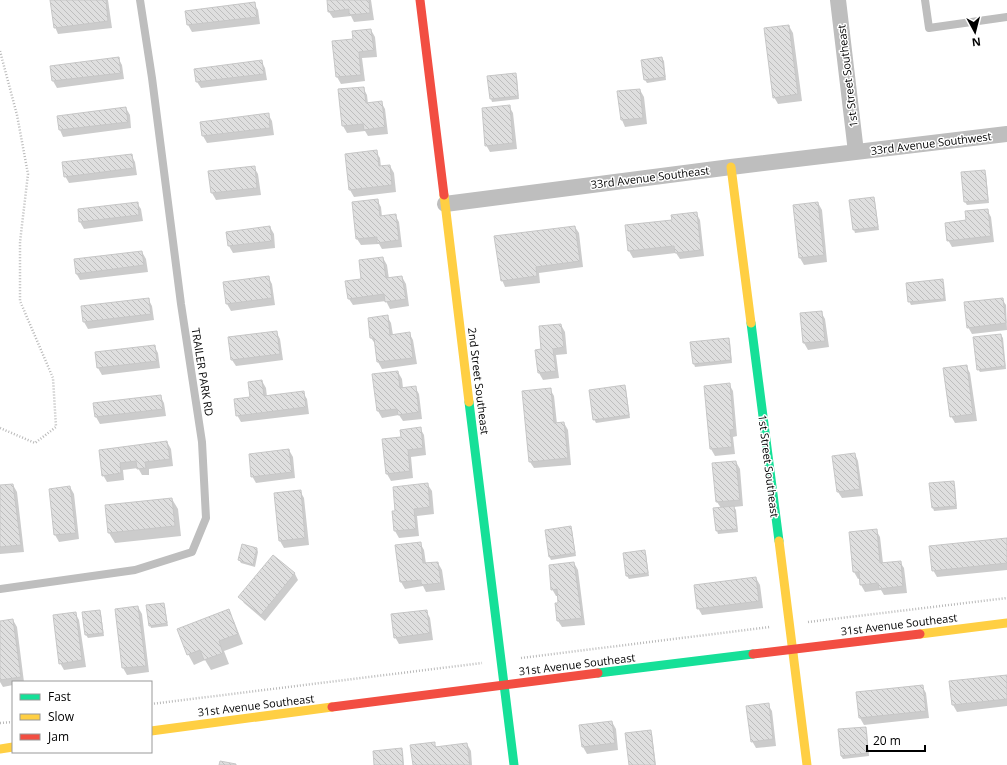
<svg xmlns="http://www.w3.org/2000/svg" width="1007" height="765" font-family="'Open Sans',sans-serif">
<defs>
<pattern id="building-back-hatch" width="6" height="6" patternUnits="userSpaceOnUse"><rect width="6" height="6" fill="#dfdfdf"/><path d="M-1 5l2 2M0 0l6 6M5-1l2 2" fill="none" stroke="#bebebe"/></pattern>
</defs>
<rect width="100%" height="100%" fill="#fff"/>
<path fill="#0003" d="M51 0H108L112 28 58 34 55 27Z
M328 0H371L374 20 354 22 351 16 333 18 329 12Z
M254 4 258 10 260 24 192 32 188 25 186 12Z
M789 26 793 33 802 101 778 104 774 97Z
M371 30 375 37 377 57 362 58 365 81 341 84 337 77 334 42 355 40Z
M118 58 122 65 124 79 57 88 53 81Z
M662 58 664 61 666 80 647 83 645 80 642 61Z
M261 61 265 68 267 80 201 88 197 82Z
M515 74 517 77 519 99 492 102 491 99Z
M363 88 367 95 368 104 381 102 385 109 388 134 368 136 365 131 347 133 343 126Z
M640 90 644 97 647 124 625 127 622 120Z
M509 106 513 113 517 149 490 152 486 145Z
M126 108 130 115 131 128 63 137 60 130Z
M268 114 272 121 274 135 207 143 203 136 202 122Z
M376 152 380 158 381 167 390 166 394 173 396 192 354 197 350 190Z
M131 155 135 162 137 175 69 183 65 176Z
M254 167 258 174 261 195 216 200 212 193Z
M984 171 986 174 989 203 967 205 965 202 963 173Z
M874 198 875 201 879 230 855 233 854 230 850 201Z
M377 200 381 207 382 217 395 215 399 222 402 247 382 249 379 244 361 245 357 239Z
M137 203 141 209 143 221 84 229 80 222Z
M818 203 822 210 827 262 804 265 800 258Z
M987 210 991 217 994 242 952 247 948 240 968 221Z
M696 213 700 220 704 256 680 259 676 253 633 258 629 251 673 220Z
M270 227 274 234 275 248 233 253 229 246Z
M575 227 579 233 583 267 539 273 540 283 505 287 502 280Z
M142 252 146 259 148 272 80 280 76 273Z
M383 258 387 265 389 279 402 277 406 284 409 306 390 309 386 301 353 305 349 299 362 280Z
M268 277 272 284 275 305 231 311 227 304 224 283Z
M942 280 944 283 946 301 911 305 909 301Z
M148 299 152 306 154 320 88 329 84 322Z
M1002 299 1006 305 1007 330 972 334 968 327Z
M821 312 825 319 829 347 808 350 804 343 801 314Z
M387 316 391 323 393 335 409 333 413 340 417 364 382 369 378 362 376 345 371 338Z
M561 325 565 332 567 354 556 355 559 378 543 380 539 373 543 350Z
M276 332 280 339 283 360 236 366 232 360Z
M1001 335 1003 338 1006 369 980 372 978 369Z
M728 339 730 342 732 363 695 367 694 364 691 343Z
M154 346 158 353 160 368 102 375 98 368 96 353Z
M966 366 970 373 977 421 955 423 951 416Z
M398 372 402 379 403 388 415 387 419 394 422 419 403 421 399 415 382 418 378 411Z
M262 381 266 388 267 397 303 393 307 399 309 414 241 422 237 415Z
M729 384 733 391 737 436 733 437 735 454 715 456 711 449Z
M624 386 626 389 630 418 596 423 594 419Z
M550 389 554 396 557 424 564 423 568 430 571 465 534 468 530 462Z
M160 396 164 403 166 416 100 424 96 417Z
M420 428 424 435 426 455 411 457 413 478 391 481 387 474 383 439 402 437Z
M167 442 171 449 173 466 149 469V475H142L138 468 123 470 124 480 107 482 103 475 100 451Z
M289 450 293 457 295 478 256 483 252 476Z
M855 454 858 461 863 496 842 498 838 492Z
M736 462 740 469 743 506 734 507 736 510 738 532 718 534 717 531 714 509 721 508 717 502Z
M953 482 955 485 957 509 934 511 933 508 930 484Z
M13 485 17 492 24 552 0 554V486Z
M428 485 432 491 434 514 417 516 419 536 399 538 395 531 393 512 396 511Z
M70 487 74 494 79 539 59 542 55 535Z
M300 491 304 498 309 545 284 548 280 541Z
M172 499 178 509 181 536 115 543 109 533Z
M570 527 572 530 576 556 551 560 549 556Z
M876 530 880 537 883 563 900 562 904 568 907 593 884 595 881 590 865 592 861 585V578L858 579 854 572Z
M1007 539V570L937 577 933 570Z
M420 543 424 550 426 564 438 563 442 570 445 590 426 592 423 586 405 589 401 582Z
M257 548 258 552 255 567 241 563 239 560Z
M644 551 646 554 649 576 629 579 627 576Z
M273 556 295 574 298 580 265 621 244 603 240 597Z
M574 563 578 570 585 625 562 627 558 621V596H556L552 589Z
M756 578 760 585 763 608 702 615 698 608Z
M164 604 165 607 168 626 151 628 150 625Z
M138 607 142 614 149 672 127 675 123 668 116 610Z
M100 611 101 614 104 636 88 638 86 635Z
M228 611 234 621 243 644 224 651 229 664 211 670 205 660 194 665 188 654Z
M426 611 430 618 433 640 399 644 395 637Z
M75 613 79 620 86 667 64 670 60 663Z
M13 620 17 627 24 682H13V685L3 687 0 682V622Z
M1007 676V706L957 712 953 705 950 682Z
M922 686 926 693 929 718 864 725 860 718 857 693Z
M768 705 772 711 776 746 756 748 752 741Z
M612 722 616 729 618 750 587 754 583 747 580 726Z
M865 728 867 731 869 756 843 759 841 756Z
M650 731 652 734 656 765H630Z
M434 743 437 748 467 744 471 751 472 765H414Z
M401 749 403 752 404 765H375Z"/>
<path fill="url(#building-back-hatch)" stroke="#c7c7c7" d="M50 0H106L108 21 54 28Z
M327 0H369L370 13 349 15V9L328 12Z
M255 2 257 17 187 25 185 11Z
M789 25 798 94 773 98 764 28Z
M371 29 374 50 359 52 361 75 336 77 332 41 353 39 352 31Z
M119 57 121 73 52 81 50 66Z
M662 57 665 77 644 80 641 60Z
M262 60 264 74 196 82 194 69Z
M516 73 518 96 490 99 487 76Z
M364 87 366 103 382 101 385 127 364 130 363 124 342 126 338 89Z
M640 89 643 118 621 120 617 91Z
M510 105 513 143 485 146 482 108Z
M126 107 128 122 59 130 57 116Z
M269 113 270 128 202 136 200 122Z
M377 150 379 166 390 165 392 185 349 190 345 154Z
M132 154 134 168 64 177 62 162Z
M255 166 257 188 211 193 208 171Z
M985 170 988 200 964 202 961 172Z
M874 197 878 227 853 230 849 200Z
M378 199 380 216 396 214 399 240 377 243V237L356 239 352 202Z
M138 202 139 215 79 222 78 209Z
M818 202 824 255 799 258 793 205Z
M988 209 991 236 947 241 945 223 966 220 965 211Z
M697 212 701 250 675 253 674 246 628 251 625 225 672 220 671 215Z
M270 226 272 241 228 246 226 232Z
M575 226 580 261 536 267 537 276 501 281 494 236Z
M142 251 144 265 76 274 74 259Z
M383 257 386 278 402 276 406 299 385 302 384 294 348 299 345 281 361 279 359 260Z
M269 276 272 298 226 304 223 282Z
M943 279 944 299 908 302 906 283Z
M149 298 151 314 83 322 81 306Z
M1003 298 1006 323 967 328 964 302Z
M822 311 825 341 803 343 800 313Z
M388 315 390 335 410 332 413 358 377 362 374 338H370L368 318Z
M561 324 564 347 553 349 556 371 538 373 535 350 541 349 539 326Z
M277 331 280 354 231 360 228 337Z
M1001 334 1005 366 977 370 973 337Z
M729 338 731 360 693 364 690 342Z
M155 345 157 361 97 368 95 352Z
M967 365 973 414 950 417 943 368Z
M398 371 400 388 416 386 419 412 398 415 397 409 377 411 372 374Z
M262 380 264 396 304 391 306 407 236 416 234 399 250 397 248 382Z
M730 383 734 429 730 430 732 447 710 449 704 386Z
M625 385 629 415 593 420 589 390Z
M551 388 554 423 564 422 568 458 529 462 522 391Z
M161 395 163 409 95 417 93 403Z
M421 427 423 448 408 450 410 471 386 474 382 439 401 437 400 430Z
M167 441 170 459 145 462 146 468 137 469 136 461 120 463 121 473 102 476 99 450Z
M289 449 292 472 251 477 249 454Z
M855 453 860 489 837 492 832 456Z
M736 461 740 500 716 502 712 463Z
M954 481 956 506 932 508 929 483Z
M428 483 430 507 414 509 416 529 394 531 392 511H395L393 487Z
M13 484 21 545 0 547V485Z
M70 486 76 533 54 535 49 489Z
M301 490 305 538 279 541 274 493Z
M172 498 175 526 108 533 105 505Z
M734 506 737 529 716 531 713 508Z
M571 526 575 553 549 557 545 530Z
M877 529 880 563 901 561 903 586 879 589 878 583 860 585 859 572H853L849 532Z
M1007 538V563L932 571 929 546Z
M421 542 423 563 438 562 441 583 421 585V580L400 582 395 545Z
M242 544 257 548 253 565 238 560Z
M645 550 648 573 626 576 623 553Z
M273 555 295 573 261 615 238 597Z
M574 562 582 618 557 621 555 603H558L557 589 551 590 549 565Z
M756 577 759 601 697 609 694 585Z
M164 603 167 623 149 626 146 605Z
M138 606 146 666 122 668 115 609Z
M229 609 238 634 219 641 223 653 204 660 200 650 187 655 177 629Z
M100 610 103 633 85 635 82 612Z
M427 610 430 633 394 638 391 614Z
M76 612 82 660 59 664 53 615Z
M13 619 21 677 0 680V621Z
M1007 675V699L952 705 949 681Z
M923 685 926 711 859 718 856 692Z
M769 703 773 739 751 742 746 706Z
M612 721 615 743 582 747 579 725Z
M866 727 868 753 841 756 838 729Z
M651 730 655 765H629L625 733Z
M435 742V747L467 743 470 765H413L410 745Z
M402 748 403 765H374L373 751Z
M220 761 236 764V765H219Z"/>
<g fill="none" stroke-linecap="round" stroke-linejoin="round">
<path stroke="#b9b9b9" stroke-width="2.5" stroke-dasharray="1 2" stroke-linecap="butt" d="M0 51 17 115 28 174 20 242V301L53 378 56 427 35 443 0 428
M808 622 1007 598
M521 658 770 627
M151 704 482 663
M0 723 13 722"/>
<path stroke="#bebebe" stroke-width="8" d="M925 0 929 28 1007 17
M0 589 135 570 192 552 206 518 202 442 181 304 152 78 140 0"/>
<path stroke="#bebebe" stroke-width="16" d="M838 0 856 152
M445 204 731 167 1007 134"/>
<path stroke="#16e098" stroke-width="9" d="M751 323 779 541
M469 402 514 765
M598 673 753 654"/>
<path stroke="#ffcf43" stroke-width="9" d="M731 167 751 323
M444 195 469 402
M779 541 807 765
M920 634 1007 623
M151 731 332 707
M0 749 13 747"/>
<path stroke="#f24e42" stroke-width="9" d="M420 0 444 195
M753 654 920 634
M332 707 598 673"/>
</g>
<g text-anchor="middle" dominant-baseline="central" stroke-width="3" stroke-linejoin="round" paint-order="stroke">
<g font-size="11" fill="#000" stroke="#fff">
<text transform="translate(847 76) rotate(-97)">1st Street Southeast</text>
<text transform="translate(931 143) rotate(-7)">33rd Avenue Southwest</text>
<text transform="translate(650 177) rotate(-7)">33rd Avenue Southeast</text>
<text transform="translate(203 372) rotate(81)">TRAILER PARK RD</text>
<text transform="translate(479 381) rotate(83)">2nd Street Southeast</text>
<text transform="translate(769 466) rotate(83)">1st Street Southeast</text>
<text transform="translate(899 624) rotate(-7)">31st Avenue Southeast</text>
<text transform="translate(577 664) rotate(-7)">31st Avenue Southeast</text>
<text transform="translate(256 705) rotate(-7)">31st Avenue Southeast</text>
</g>
</g>
<rect x="12" y="681" width="140" height="72" fill="#ffffff" stroke="#999999"/>
<rect x="20" y="694" width="20" height="6" fill="#16e098" stroke="#999999"/>
<text x="48" y="701" font-size="12" fill="#000000">Fast</text>
<rect x="20" y="714" width="20" height="6" fill="#ffcf43" stroke="#999999"/>
<text x="48" y="721" font-size="12" fill="#000000">Slow</text>
<rect x="20" y="734" width="20" height="6" fill="#f24e42" stroke="#999999"/>
<text x="48" y="741" font-size="12" fill="#000000">Jam</text>
<g transform="translate(975 32) rotate(173)" stroke="#ffffff" stroke-width="3" paint-order="stroke">
<path d="M0-3L7 15L0 10L-7 15Z" fill="#000000"/>
<text y="-6" font-size="11" font-weight="bold" text-anchor="middle" fill="#000000">N</text>
</g>
<path d="M867 745v6h58v-6" fill="none" stroke="#000000" stroke-width="2"/>
<text x="873" y="745" font-size="12" fill="#000000" stroke="#ffffff" stroke-width="3" paint-order="stroke">20 m</text>
</svg>
